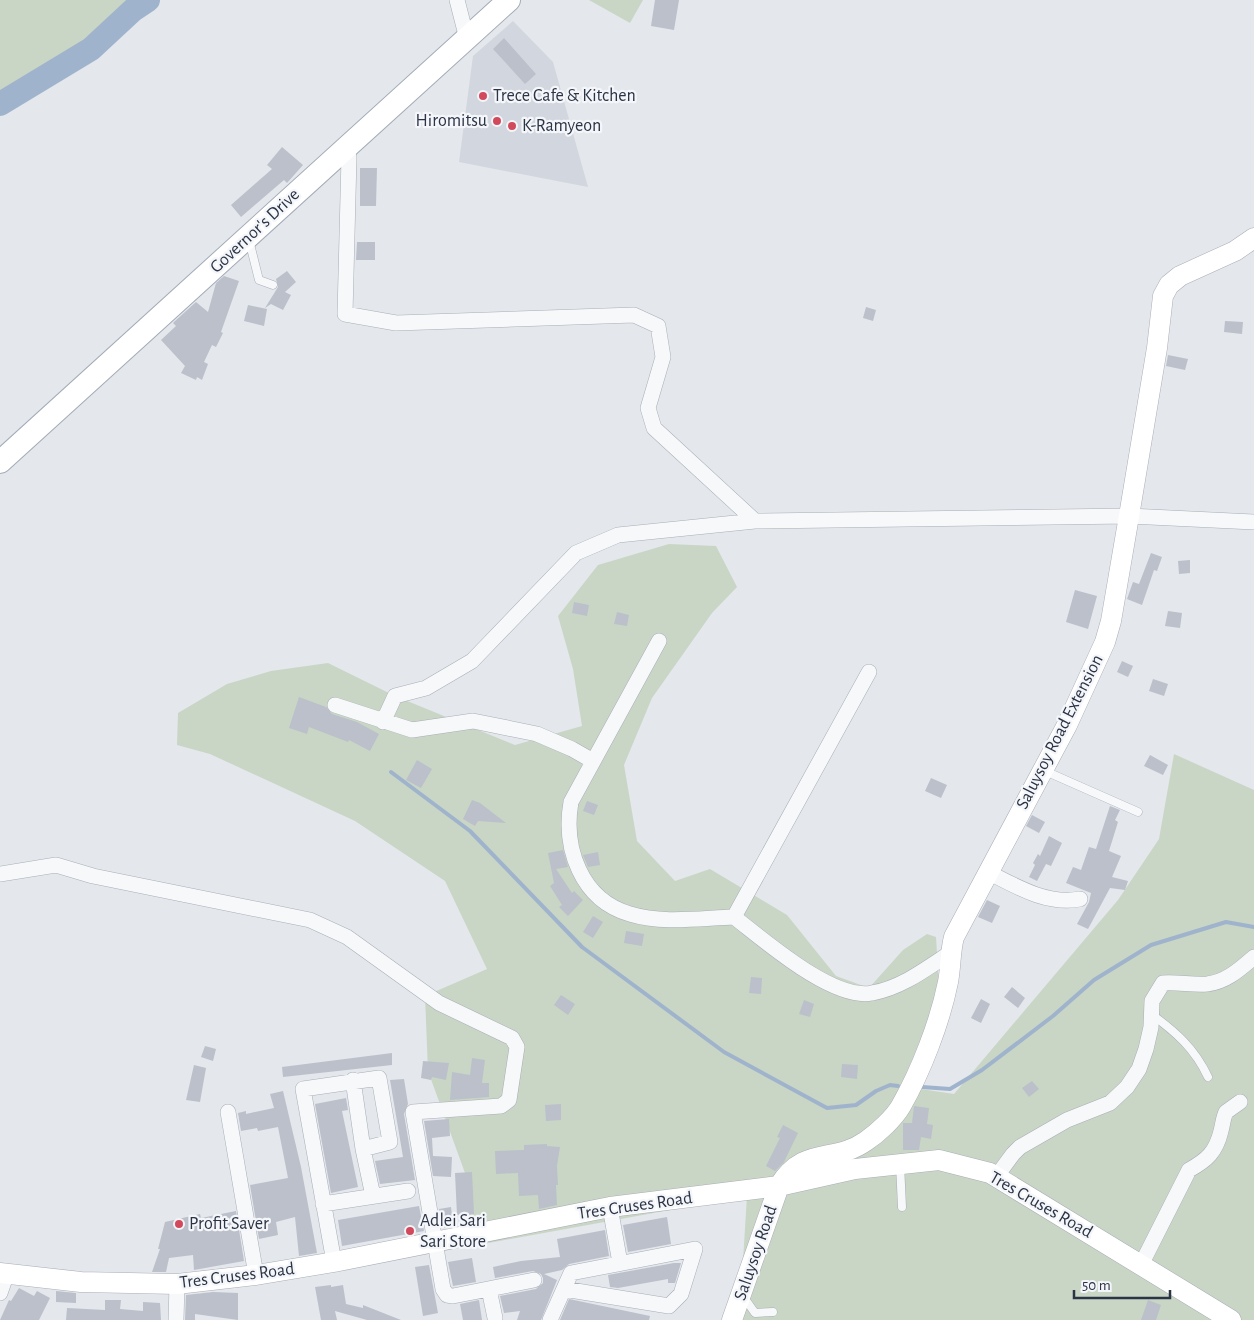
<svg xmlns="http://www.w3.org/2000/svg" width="1254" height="1320" font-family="'Alegreya Sans',sans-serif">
<rect width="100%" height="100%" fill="#e4e7ec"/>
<path fill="#d2d6de" d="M513 21 553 62 588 187 459 162 473 56Z"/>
<path fill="#c9d6c5" d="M0 0H148L133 10 91 49 0 104Z
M589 0H643L630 23Z
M669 544 716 546 737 587 712 613 652 698 624 765 637 841 675 881 710 869 787 915 836 976 869 988 903 950 927 934 936 937 939 987 927 1026 901 1086 954 1094 1118 900 1159 839 1174 754 1254 790V1320H727L741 1294 747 1196 472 1246 465 1173 428 1071 425 996 487 969 445 881 355 821 210 754 177 745 178 713 227 684 271 671 328 663 395 696 515 745 582 726 573 669 558 616 598 565Z"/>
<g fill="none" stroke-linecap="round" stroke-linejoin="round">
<path stroke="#9fb4cc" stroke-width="4" d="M391 772 470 831 582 947 724 1052 827 1108 856 1105 876 1091 890 1085 898 1086
M922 1087 950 1089 982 1070 1053 1016 1094 980 1151 945 1226 922 1254 927"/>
<path stroke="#9fb4cc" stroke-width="24" d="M0 104 91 49 133 10 148 0"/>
</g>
<path fill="#bbc0ca" d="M655 0H679L674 30 651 26Z
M504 38 536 74 525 84 493 49Z
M282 147 303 165 287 183 284 180 241 217 231 205 272 169 267 165Z
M360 168H377L376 206H360Z
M357 242H375V260H356Z
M287 271 296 282 285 292 291 295 283 310 271 304 265 308 278 287 276 279Z
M224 276 239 281 221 332 223 333 216 347 212 345 204 362 208 364 202 380 197 377 196 380 181 373 185 366 161 340 176 326 173 323 175 321 196 302 208 312 216 283Z
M248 305 267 309 264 326 244 321Z
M866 307 876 310 873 321 863 318Z
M1225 321 1243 322 1242 334 1224 332Z
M1168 355 1188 359 1185 370 1166 366Z
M1151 553 1162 557 1157 571 1154 570 1142 605 1127 599 1133 582 1139 584Z
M1190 560V573L1179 574 1178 561Z
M1075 590 1097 596 1088 629 1066 622Z
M574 602 589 605 587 616 572 613Z
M1168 611 1182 613 1180 628 1165 626Z
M617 612 629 615 627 626 614 624Z
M1122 661 1133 666 1128 677 1117 672Z
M1153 679 1168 684 1164 696 1149 691Z
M299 697 326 707 332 714 357 722 379 734 370 751 349 740 348 742 309 727 307 734 289 728Z
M1150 755 1168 765 1163 775 1144 766Z
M417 760 432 769 421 788 406 780Z
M931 778 947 785 941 798 925 791Z
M472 800 480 803 506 823 478 821 475 826 463 819Z
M587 801 598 805 594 815 583 811Z
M1110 806 1120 810 1115 820 1118 822 1109 851 1121 856 1112 877 1128 881 1125 890 1110 888 1088 929 1077 924 1089 902 1091 893 1066 883 1073 867 1081 870 1089 847 1096 849Z
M1032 815 1045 822 1039 833 1026 826Z
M1049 836 1062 843 1051 866 1046 864 1037 881 1029 877 1035 865 1033 863 1038 854 1040 856Z
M563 850 568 867 556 869 572 893 574 891 583 900 568 916 559 907 562 905 550 886 554 883 548 853Z
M598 852 600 865 588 867 583 855Z
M987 900 1000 906 992 923 978 917Z
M593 916 603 922 593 938 583 932Z
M626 931 644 934 642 946 624 943Z
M751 977 762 978 761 994 749 993Z
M1012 987 1025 998 1018 1008 1004 997Z
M561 995 575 1004 568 1015 554 1005Z
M981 999 990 1004 981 1023 971 1018Z
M804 1000 814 1004 810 1017 799 1014Z
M205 1046 216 1049 213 1061 201 1057Z
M392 1053V1065L283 1077 282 1067Z
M472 1058 485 1060 482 1083H489V1097L450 1100 452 1072 470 1075Z
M423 1061 449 1063 446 1080 432 1077 431 1080 421 1078Z
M842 1064 858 1065 857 1079 841 1077Z
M194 1065 206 1068 200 1102 186 1100Z
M404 1079 408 1104 404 1114 415 1180 380 1184 375 1161 403 1157 390 1080Z
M1032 1081 1039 1089 1029 1097 1022 1088Z
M283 1091 301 1167 317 1253 299 1256 295 1217 276 1222 278 1235 259 1239 250 1185 288 1178 278 1127 258 1131 257 1128 241 1131 238 1113 246 1111V1114L274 1108 270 1094Z
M346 1098 348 1110 342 1111 358 1187 331 1193 315 1104Z
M561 1104V1120L546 1121 545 1105Z
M914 1106 929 1108 927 1124 933 1125 931 1139 921 1137 919 1150H903V1123H912Z
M449 1119 450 1136 432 1138 433 1156 452 1157 451 1177 433 1176 424 1121Z
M783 1125 798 1133 784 1162 775 1171 766 1166 780 1138 777 1137Z
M547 1144V1146L560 1147 557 1166 558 1185H556L557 1205 539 1209 538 1195 519 1196 518 1173 496 1174 495 1151 524 1150V1145Z
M472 1172 474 1214 457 1215 455 1173Z
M419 1206 424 1231 342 1246 338 1220Z
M451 1207 453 1226 442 1228 439 1209Z
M236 1211 244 1261 194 1270 193 1255 169 1258 166 1272H152L160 1249H158L165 1222 200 1214 201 1218Z
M667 1217 671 1244 628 1252 623 1225Z
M605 1230 609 1256 569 1264 562 1270 544 1274 557 1280 541 1320H517L520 1311 504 1313 500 1296 536 1289 543 1283V1278L541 1274 533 1271 495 1278 493 1267 521 1261 560 1257 557 1239Z
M472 1258 476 1282 453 1286 448 1262Z
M674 1263H681L675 1283H668V1279L618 1288 610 1287 608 1275Z
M429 1265 438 1313 423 1316 415 1267Z
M331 1285V1287L343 1285 346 1304 363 1308V1305L401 1320H367L335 1311 337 1320H321L315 1287Z
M19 1288 34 1296 37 1291 50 1298 39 1320H0L9 1300 11 1301Z
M56 1291 76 1293V1303L56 1302Z
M213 1292 238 1293V1320L195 1314V1320H185L186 1295Z
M569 1299 650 1316 649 1320H560Z
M105 1300H121L120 1309 143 1311V1302L160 1303 161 1320H66L67 1308 105 1310Z
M479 1300 482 1320H463L460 1304Z
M1148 1300 1161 1305 1156 1320H1141Z"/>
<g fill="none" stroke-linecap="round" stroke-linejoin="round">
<defs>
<path id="service" d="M249 240 259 280 273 285
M1045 771 1138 812
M1151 1014C1176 1032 1195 1049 1208 1077
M900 1164 902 1207
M743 1296 755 1313 773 1312"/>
<path id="minor" d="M457 0 467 39
M343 149 349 157 345 314 396 323 634 315 658 326 663 357 648 408 654 428 755 521
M659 641 571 802C563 848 581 900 630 914 662 924 701 918 734 917 764 940 833 1001 872 993 901 988 926 969 950 953
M335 705 412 730 473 721 537 734 572 749 593 761
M383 722 395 696 426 688 472 661 576 553 618 535 755 521 1129 516 1254 522
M988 872C1017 887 1047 905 1080 899
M0 874 56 865 93 876 310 920 347 937 439 1003 512 1038 517 1047 509 1100 501 1106 413 1112 443 1289 447 1295 453 1296 534 1280
M734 917 869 672
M353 1080 363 1149 373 1196
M228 1112 256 1275
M996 1177 1013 1154 1020 1147 1067 1120 1110 1103 1127 1087 1139 1069 1146 1049 1151 1027 1152 1001 1163 983C1178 982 1192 985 1207 984 1226 982 1240 969 1254 957
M323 1204 408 1191
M610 1207 620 1263
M334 1262 303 1089 379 1078 390 1142 363 1149
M1141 1265 1189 1170C1207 1160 1216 1152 1221 1131 1223 1124 1223 1118 1226 1112L1240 1102
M489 1289 495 1318
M0 1293 7 1273
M176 1320 177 1284
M550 1320 571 1273 695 1249 681 1294 669 1306 564 1289"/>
<path id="secondary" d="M0 1273 81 1282 177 1284 256 1275 334 1262 610 1207 779 1186 855 1169 939 1160 990 1173 1231 1320
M732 1320 779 1186C804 1145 834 1164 866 1141 878 1133 894 1118 901 1106 921 1071 940 1022 948 982 951 967 950 952 954 937L1067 725 1105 642 1111 621 1129 516 1157 348 1163 296 1169 285 1180 276 1235 251 1254 238"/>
<path id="primary" d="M0 462 509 0"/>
</defs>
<use href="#service" stroke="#a9aeb7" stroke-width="9"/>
<use href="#minor" stroke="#a9aeb7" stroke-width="16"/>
<use href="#secondary" stroke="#a9aeb7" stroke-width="21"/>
<use href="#primary" stroke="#a3abb8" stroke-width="24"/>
<use href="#service" stroke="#f7f8fa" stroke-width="8"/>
<use href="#minor" stroke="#f7f8fa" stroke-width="15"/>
<use href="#secondary" stroke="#fff" stroke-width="20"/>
<use href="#primary" stroke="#fff" stroke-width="22"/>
</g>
<g fill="#d1495b" stroke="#f4f6f9" stroke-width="2">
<circle cx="483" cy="96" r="5"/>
<circle cx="497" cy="121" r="5"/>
<circle cx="512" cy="126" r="5"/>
<circle cx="179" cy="1224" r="5"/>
<circle cx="410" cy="1231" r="5"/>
</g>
<g text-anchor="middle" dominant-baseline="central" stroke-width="4.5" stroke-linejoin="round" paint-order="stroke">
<g font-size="18" fill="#2b3445" stroke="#f4f6f9" text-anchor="start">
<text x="493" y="96">Trece Cafe &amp; Kitchen</text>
<text x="487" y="121" text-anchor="end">Hiromitsu</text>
<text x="522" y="126">K-Ramyeon</text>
<text x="420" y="1221">Adlei Sari<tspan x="420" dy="21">Sari Store</tspan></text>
<text x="189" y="1224">Profit Saver</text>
</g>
<g font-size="18" fill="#2b3445" stroke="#f4f6f9">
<text transform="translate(255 231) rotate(-43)">Governor's Drive</text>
<text transform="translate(1060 732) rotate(-63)">Saluysoy Road Extension</text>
<text transform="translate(1041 1205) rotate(30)">Tres Cruses Road</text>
<text transform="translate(635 1206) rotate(-8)">Tres Cruses Road</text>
<text transform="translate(756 1253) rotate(-71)">Saluysoy Road</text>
<text transform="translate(237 1276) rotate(-7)">Tres Cruses Road</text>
</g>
</g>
<path d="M1074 1290v8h96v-8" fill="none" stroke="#2b3445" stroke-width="2.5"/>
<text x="1082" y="1290" font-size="15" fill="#2b3445" stroke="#f4f6f9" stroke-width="4" paint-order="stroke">50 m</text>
</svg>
